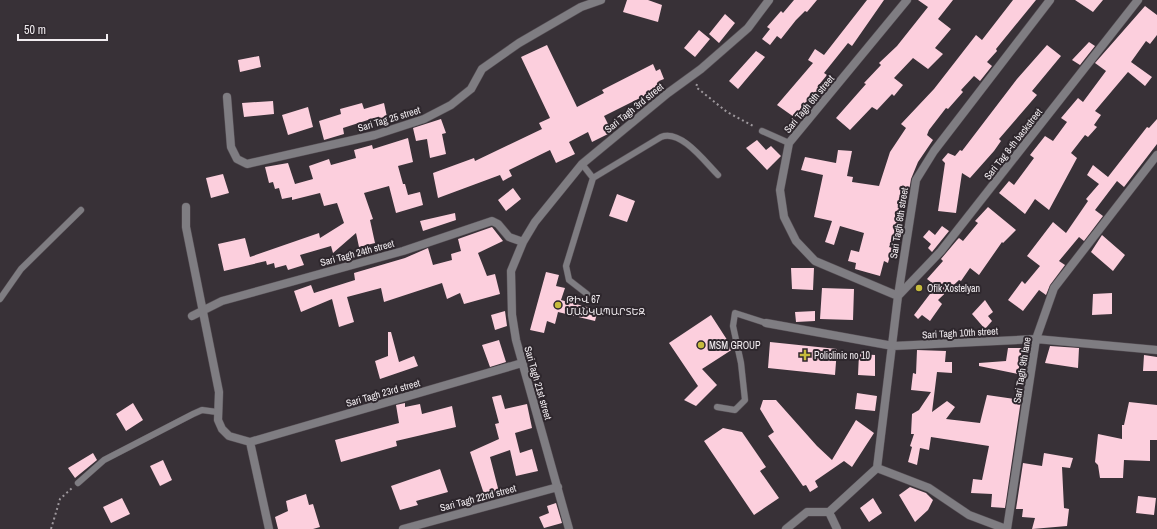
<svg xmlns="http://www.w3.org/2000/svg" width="1157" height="529" font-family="'Archivo Narrow','Noto Sans Armenian',sans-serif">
<rect width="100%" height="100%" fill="#383137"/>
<path fill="#fccfdd" d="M627 0H648L662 5 658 22 623 12Z
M794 0H817L807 12 805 11 796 20 781 39 777 36 770 45 762 39 770 29 767 27 781 11 783 13Z
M867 0H884L852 46 848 43 824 73 827 75 818 86 823 90 815 99 811 96 794 117 777 105 813 63 808 60 815 49 824 55Z
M918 0H953L938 19 951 29 935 48 943 54 928 69 913 58 894 78 903 85 894 96 892 94 877 110 872 107 850 130 836 118 866 84 864 83 881 65 879 63 897 46 928 7Z
M1013 0H1036L996 49 997 51 987 62 992 66 980 81 974 76 961 90 963 92 948 109 946 108 929 130 927 135 933 140 918 162 911 179 909 191 905 190 901 208 897 207 901 210 900 213H904L889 247 892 248 888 263 884 261 880 276 855 269 856 263 848 261 851 250 859 252 864 233 840 226 834 245 825 242 832 221 814 217 823 175 801 170 805 157 836 163 838 150 852 151 847 176 853 177 852 182 879 186 890 152 906 128 901 124 934 89 976 35 982 40Z
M1075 0H1103L1093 12Z
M1145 6 1157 15V35L1150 44 1146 41 1131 62 1152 77 1145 86 1128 72 1095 111 1101 115 1094 125 1097 127 1088 137 1085 135 1071 153 1077 158 1049 210 1035 199 1025 214 999 193 1009 181 1014 185 1034 158 1030 155 1045 136 1053 141 1067 122 1061 118 1078 98 1083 102 1106 71 1095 63Z
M725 14 735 23 719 43 709 34Z
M699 30 710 39 695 57 684 48Z
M1089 42 1095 46 1080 65 1072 60Z
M547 45 577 107 604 93 602 90 653 64 656 71 660 69 664 79 659 81 662 87 604 116 612 132 592 142 588 132 569 142 575 154 556 163 550 150 509 170 512 176 503 181 500 175 438 198 433 173 474 158 475 161 542 129 539 123 550 118 521 57Z
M1047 45 1061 56 1032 91 1037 95 999 139 1001 141 994 151 970 178 962 173 956 213 938 211 945 163 942 160 948 153 955 156 960 150 962 151 1017 79Z
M756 51 765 57 738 89 729 81Z
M259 56 261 67 240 72 238 60Z
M273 101 274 114 244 117 242 103Z
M362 103 364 109 384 103 387 117 374 121V118L343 128 344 134 324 140 319 121 341 114 340 109Z
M308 107 313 127 288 135 282 115Z
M441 119 446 133 442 134 446 154 430 158 427 139 416 141 413 128Z
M1157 119V144L1124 187 1117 181 1095 210 1103 216 1084 241 1079 237 1059 261 1065 265 1050 285 1046 295 1039 290 1023 311 1008 300 1022 281 1025 284 1040 266 1027 256 1053 222 1066 233 1088 201 1086 199 1099 184 1087 175 1093 165 1108 177 1147 127 1149 128Z
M408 138 413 162 398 166 403 184H405L408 195 420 192 423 205 396 213 389 186 364 193 373 219 370 220 375 243 359 247 356 233 333 253 331 246 300 255 304 265 288 270 286 265 275 268 274 263 267 265 266 261 224 271 218 244 245 238 250 257 319 233 320 238 344 223 337 203 324 206 320 193 292 200V197L282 199 279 188 275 189 273 182 269 183 265 167 288 163 295 184 313 179 309 166 329 159 331 165 356 158 354 150 372 145 373 149Z
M757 140 766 150 771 146 781 156 767 170 746 148Z
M223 174 229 193 211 198 206 178Z
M513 188 521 199 506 211 498 200Z
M617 194 635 201 627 222 609 216Z
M988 207 1016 230 1003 243 1002 242 979 275 970 268 961 281 959 280 938 300 942 304 930 321 922 315 918 319 914 315 936 286 927 279 943 261 941 259 957 240 959 238 963 241 978 223 975 221Z
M455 213 456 220 423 231 420 221Z
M942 226 949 231 932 252 928 248 931 244 923 237 929 230 935 235Z
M492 227 503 241 478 253 487 276 495 274 500 294 464 304 460 293 447 299 442 283 384 302 381 288 347 297 354 322 339 327 332 299 301 312 294 291 311 285 314 293 355 280 354 273 405 258 428 248 433 265 452 260 451 254 461 251 458 239Z
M1102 235 1125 255 1113 271 1091 252Z
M791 268H814L813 290 792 289Z
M546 272 559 275 556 286 565 288 561 300 598 310 595 321 558 312 555 324 547 321 544 333 530 330Z
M822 288 854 289 853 320 820 319Z
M1112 293V314L1092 315 1093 294Z
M985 300 993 312 988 316 992 321 985 329 972 314Z
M505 311 507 326 495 330 491 315Z
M815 311V321L796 322 795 312Z
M711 315 733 349 702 369 717 385 696 406 684 400 698 386 669 343Z
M388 332H391L399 362 414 356 418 366 380 379 375 361 388 356Z
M499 340 506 362 490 367 482 345Z
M770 342 837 349 835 375 768 368Z
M1050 346 1079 348 1078 368 1045 363Z
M1008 348H1022L1018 374 979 366V363L1006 361Z
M917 350 946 351 945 362H952V373L937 372 932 412 947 401 955 407 946 419 980 423 987 395 1021 400 1005 508 991 507 992 494 971 493 973 479 982 480 989 446 931 437 929 450 920 448 917 465 908 462 912 447 910 446 914 434H911L912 414 919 410 931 392 911 390 913 373 916 374Z
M859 354 875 355V376L858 375Z
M1144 355 1157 357V371H1143Z
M857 393 877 396 875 411 855 409Z
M501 395 505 409 527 404 532 428 515 433 520 453 532 449 538 471 516 476 510 450 490 457 500 496 486 500 470 452 499 439 495 424 499 423 492 397Z
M763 400H776L817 446 832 460 856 420 874 433 852 467 844 461 815 481 818 487 810 492 806 485 803 486 768 436 774 432 760 409Z
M1129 402 1157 405V440H1150V461L1124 460 1123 478H1100L1098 465 1095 462 1098 434 1122 439V425H1124Z
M133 403 143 420 126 431 116 414Z
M405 403V407L420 404 422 414 452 406 456 427 396 441 397 446 341 462 335 440 399 423 396 405Z
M723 428 742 432 766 467 760 471 779 498 754 515 704 441Z
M93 453 97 460 75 478 68 468Z
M1044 453 1073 458 1070 468 1062 467 1064 508 1069 509 1067 526 1032 529 1035 518 1022 517 1023 509H1016L1023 463 1042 466Z
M163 460 172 480 160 486 150 466Z
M440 469 448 492 416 501 418 505 400 510 391 486Z
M910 487 926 493 933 500 928 510 915 522 899 495Z
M306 494 309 505 313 504 320 527 313 529H278L275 517 288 511 286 501Z
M1138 496 1156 498 1154 515 1136 513Z
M122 498 130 514 111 523 103 507Z
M873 498 882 513 869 522 860 508Z
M556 503 562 523 544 528 539 517 549 513 547 506Z"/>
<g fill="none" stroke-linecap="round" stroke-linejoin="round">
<defs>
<path id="lane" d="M762 131 789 143
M582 164 593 178 566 266 569 280 587 294
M593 178 661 137C681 129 705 162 718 175
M0 299 21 269 81 210
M717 407 735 410 745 400 741 363 733 326 735 313 766 323
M78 483 104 460 193 414 202 410 217 412"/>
<path id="street" d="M907 0 789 143 780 190 784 217 796 241 815 261 898 296 941 251 1138 0
M227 97 231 147 237 159 247 164 375 135 424 119 451 105 471 89 482 69 519 43 581 7 601 0
M186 207V227L219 392 218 420 222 429 229 436 250 442 522 363
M192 316 222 301 403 251 492 221 498 224 509 237 523 242
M766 323 893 346 1036 339 1157 350
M250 442 269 529
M877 468 898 296 916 180 934 151 1050 0
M877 468 929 488 969 515 1006 529
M829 512 837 529
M403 529 558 487
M569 529 516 340 512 315 511 271 523 242 535 222 582 164 668 93 701 69 748 28 769 0
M786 529 807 512H829L877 468
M1007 529 1036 339 1054 288 1157 155"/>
</defs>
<use href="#lane" stroke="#564f55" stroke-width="7"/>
<use href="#street" stroke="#564f55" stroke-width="9"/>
<path stroke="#9e989d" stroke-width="2" stroke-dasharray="2 3" stroke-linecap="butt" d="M697 84 696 87 727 112 755 127
M51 529 60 499 72 488"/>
<use href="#lane" stroke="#7f7d82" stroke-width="6"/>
<use href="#street" stroke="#7f7d82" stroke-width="8"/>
</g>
<g fill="#c6bb3c" stroke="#2e272d" stroke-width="1.5">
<circle cx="919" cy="288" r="4"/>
<circle cx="558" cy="305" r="4"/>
<circle cx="701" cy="345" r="4"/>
<path d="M803 349h4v4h4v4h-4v4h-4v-4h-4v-4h4z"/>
</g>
<g text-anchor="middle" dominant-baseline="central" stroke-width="4" stroke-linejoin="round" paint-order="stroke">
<g font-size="10" fill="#f2edf1" stroke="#2e272d">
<text transform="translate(809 104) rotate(-50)">Sari Tagh 6th street</text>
<text transform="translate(634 108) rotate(-39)">Sari Tagh 3rd street</text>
<text transform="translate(389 119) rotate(-17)">Sari Tag 25 street</text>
<text transform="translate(1013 144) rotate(-52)">Sari Tag 8-th backstreet</text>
<text transform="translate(899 223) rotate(-81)">Sari Tagh 8th street</text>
<text transform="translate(357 253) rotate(-15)">Sari Tagh 24th street</text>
<text transform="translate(960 333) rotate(-3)">Sari Tagh 10th street</text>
<text transform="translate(1022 370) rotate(-81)">Sari Tagh 9th lane</text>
<text transform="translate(538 383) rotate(74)">Sari Tagh 21st street</text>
<text transform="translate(383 393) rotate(-16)">Sari Tagh 23rd street</text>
<text transform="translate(478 498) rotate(-15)">Sari Tagh 22nd street</text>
</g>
<g font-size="10" fill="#f2edf1" stroke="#2e272d" text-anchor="start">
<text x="927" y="288">Ofik Xostelyan</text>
<text x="566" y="299">ԹԻՎ 67<tspan x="566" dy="12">ՄԱՆԿԱՊԱՐՏԵԶ</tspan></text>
<text x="709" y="345">MSM GROUP</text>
<text x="814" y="355">Policlinic no 10</text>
</g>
</g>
<path d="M18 34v6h89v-6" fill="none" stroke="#f2edf1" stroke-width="2"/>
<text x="24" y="34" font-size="12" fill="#f2edf1" stroke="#2e272d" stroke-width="3" paint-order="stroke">50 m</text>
</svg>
